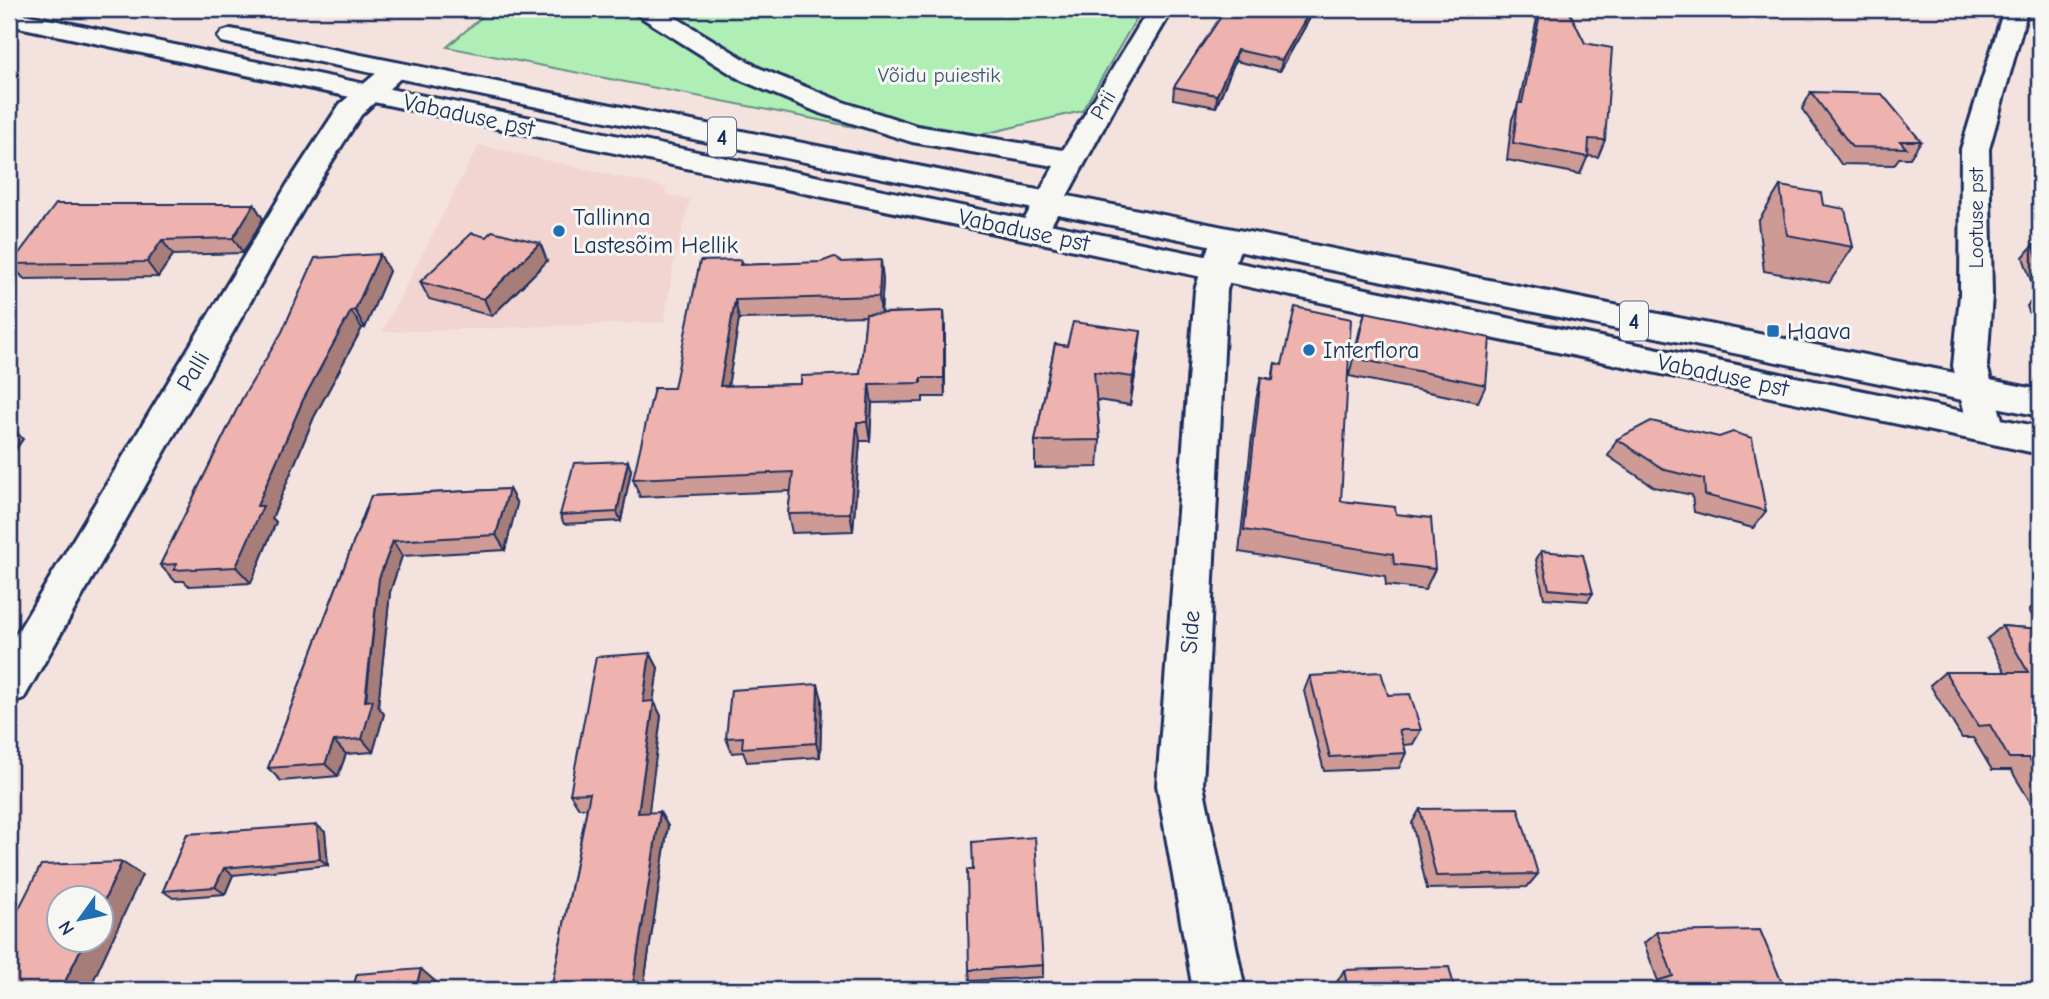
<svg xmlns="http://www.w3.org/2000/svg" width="2049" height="999" font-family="'Comic Neue',sans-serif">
<rect width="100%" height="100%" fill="#f4e2de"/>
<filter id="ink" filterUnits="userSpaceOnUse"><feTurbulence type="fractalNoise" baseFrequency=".0143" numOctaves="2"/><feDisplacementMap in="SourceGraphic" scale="14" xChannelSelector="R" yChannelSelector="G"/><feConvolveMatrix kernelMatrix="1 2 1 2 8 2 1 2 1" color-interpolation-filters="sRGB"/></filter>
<g filter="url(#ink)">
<path fill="#f2d4d0" d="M479 145 664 187 668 195 690 199 674 262 664 322 382 332Z"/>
<path fill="#afeeb5" stroke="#658e8a" stroke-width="2" d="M491 9H1142L1082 111 941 144 447 47Z"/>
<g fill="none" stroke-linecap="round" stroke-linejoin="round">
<defs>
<path id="minor" d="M633 9H662L759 68 840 101 917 126 1063 150 1149 9H1173L1115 107 1048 231 1044 238 1033 241 1022 238 1018 231 1054 166 912 142 820 113 741 80 636 14Z
M2004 9H2028L1989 149 1992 295 1987 366 2005 430 2000 439 1987 443 1974 439 1969 430 1953 366 1960 295 1961 149Z
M395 63 404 65 408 71 361 115 317 185 24 698 9 704V646L287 185 340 104 386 65Z
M1227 229 1238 232 1243 239 1227 290 1203 785 1245 990H1193L1157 785 1195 290 1211 239 1216 232Z"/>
<path id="highway" d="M9 11 2040 427V454L9 25Z
M231 29 2040 390V416L222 42 218 37 222 32Z"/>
</defs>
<use href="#minor" stroke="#1b2f5e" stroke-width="6"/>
<use href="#highway" stroke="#1b2f5e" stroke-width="6"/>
<use href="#minor" fill="#f6f6f2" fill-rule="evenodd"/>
<use href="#highway" fill="#f6f6f2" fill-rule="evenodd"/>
</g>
<path fill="#cd9a96" stroke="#1b2f5e" stroke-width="2" fill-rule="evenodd" d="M1226 9H1315L1280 71 1235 61 1216 107 1173 99 1174 87Z
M1539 9H1568L1605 140 1598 157 1588 156 1580 174 1507 160 1512 119 1519 103Z
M1811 92 1921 141 1910 158H1899L1894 165 1841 164 1802 109Z
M1780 186 1823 205 1853 247 1829 283 1764 271 1758 222Z
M254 204 263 219 243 253 173 255 158 277 24 279 11 264Z
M486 237 540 243 547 261 492 316 429 299 420 282Z
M2033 245 2040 246V344L2027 306 2036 296 2023 257Z
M741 260 743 265 842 262 883 279 881 313 944 311 945 330V397H923V402L872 403 870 441H860L853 531 792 533 788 514 791 491 640 497 633 479 674 388ZM866 316 860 374 801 384 728 386 739 319Z
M389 271 365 328H362L314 417 272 518 276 522 251 583 189 586 184 581H175L160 565 243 397Z
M1365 312 1486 385 1478 402 1349 376 1360 329Z
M1055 344 1138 358 1130 405 1097 400 1100 440 1098 467 1035 468V441Z
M1275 363 1282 365 1341 501 1396 514 1435 569 1425 590 1386 585 1385 576 1239 552 1256 400 1261 377 1272 379Z
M1719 437 1766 511 1753 528 1694 512 1692 495 1654 487 1608 456 1617 439Z
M631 470 621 521 564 524 560 515Z
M509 489 517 504 505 550 402 556 390 592 378 706 384 714 373 752 346 754 338 776 281 781 268 768 371 496Z
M2040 492V511L2036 496Z
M1541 551 1593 593 1588 601 1544 598 1536 560Z
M2040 600V818L2011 770H1992L1973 738H1962L1930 685 1945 672H2005L1987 639 2002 626 2040 629 2029 610Z
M650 653 658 668 653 701 661 716 648 813 668 826 643 990H551L587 808H579L570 794Z
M1310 676 1388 695 1421 730 1413 744 1404 745 1406 753 1399 768 1324 771 1304 691Z
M822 699 820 757 747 762 743 752 732 753 726 738Z
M1420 809 1538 874 1527 887 1427 889 1412 823Z
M325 832 328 865 233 875 225 894 173 898 163 891 187 834Z
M1657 932 1785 990H1644L1658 981 1644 943Z
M1043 965V977L970 981 969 970Z
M1344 970 1455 990H1338L1337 982Z"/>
<path fill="#a77d7a" stroke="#1b2f5e" stroke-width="2" d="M1311 9H1315L1280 71 1282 60Z
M1237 50 1235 61 1216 107 1217 95Z
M254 204 263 219 243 253 233 238Z
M162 240 173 255 158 277 147 262Z
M540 243 547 261 492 316 484 299Z
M380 254 389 271 365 328 355 310Z
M881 260 883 279 881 315 879 296Z
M735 300 739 319 725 405 720 386Z
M351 311 362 328 314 417 272 518 276 522 251 583 236 567 257 506 303 400Z
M944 311 945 330V397L944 378Z
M1141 331 1138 358 1130 405 1133 377Z
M869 384 872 403 870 441 867 422Z
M857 422 860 441 853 531 850 513Z
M9 424 23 439 9 459Z
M628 461 631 470 621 521 617 512Z
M509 489 517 504 505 550 496 535Z
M393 541 402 556 390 592 378 706 384 714 373 752 362 739 379 578Z
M650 653 658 668 651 717 643 702Z
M818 684 822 699 820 757 816 743Z
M654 701 661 716 647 827 638 813Z
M334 741 346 754 338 776 325 764Z
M660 812 668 826 643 990H632Z
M317 825 325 832 328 865 320 859Z
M122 862 142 875 89 990H61L85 940H102V905Z
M224 868 233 875 225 894 215 887Z
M421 969 435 981 432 990H415Z"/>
<path fill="#eeb3af" stroke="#1b2f5e" stroke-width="2" d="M1226 9H1311L1282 60 1237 50 1217 95 1174 87Z
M1541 9H1568L1585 43 1612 48 1605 140 1589 139 1588 157 1513 143 1518 103H1522Z
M1811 92 1882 94 1921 141H1900L1906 148 1852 147Z
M1780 186 1821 193 1823 205 1845 209 1853 247 1787 235Z
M56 204H254L233 238 162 240 147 262 11 264Z
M492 231 540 243 484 299 420 282 472 233 486 237Z
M2033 245 2040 246V266Z
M380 254 355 310 351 311 303 400 257 506H263L236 567 174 570 177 564 160 565 243 397 282 332 315 258Z
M834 257 842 262 881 260 879 296 735 300 720 386 801 384V376L860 374 866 314 944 311V378H921V383L869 384 867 422H857L850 513 788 514 793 472 633 479 654 388H674L700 261 741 260 740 265 821 262Z
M1295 307 1351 319 1341 501 1395 507 1396 514 1431 518 1435 569 1394 564 1393 554 1244 530 1261 377 1273 380 1275 363 1282 365Z
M1365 312 1490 338 1486 385 1354 358Z
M1073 322 1141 331 1133 377 1094 372 1100 440 1035 441 1055 344 1067 346Z
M1651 421 1719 437 1733 432 1752 438 1766 511 1705 495 1704 479 1665 470 1617 439Z
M628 461 617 512 560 515 574 463Z
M509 489 496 535 393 541 379 578 365 701 373 700 362 739 334 741 325 764 268 768 371 496Z
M1541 551 1583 555 1593 593 1549 589Z
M2002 626 2040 629V675H2038L2040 678V776L2029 758H2009L1990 725 1978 726 1945 672H2028Z
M650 653 643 702 654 701 638 813 660 812 632 990H551L590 793 570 794 596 657Z
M1381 672 1388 695 1410 694 1421 730H1399L1406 753 1330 757 1310 676Z
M818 684 816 743 742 748 743 737 726 738 731 690Z
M1518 808 1538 874 1436 876 1420 809Z
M317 825 320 859 224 868 215 887 163 891 187 834Z
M1035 837 1043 965 969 970 967 870H973L972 842Z
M122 862 102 905V898H60V940H85L61 990H9V928L41 865Z
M1760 930 1785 990H1660L1657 981 1673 976 1657 932Z
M1449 967 1455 990H1348L1344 970Z
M421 969 415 990H352L357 974Z
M775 984 774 990H684Z"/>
</g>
<g fill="#1f6fb2" stroke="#f6f6f2" stroke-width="2.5">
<circle cx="559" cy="231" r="7"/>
<rect x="1766" y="324" width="14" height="14" rx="3.5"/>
<circle cx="1309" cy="350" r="7"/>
</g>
<g text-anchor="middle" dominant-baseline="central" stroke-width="6" stroke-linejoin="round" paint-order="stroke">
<g font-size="21" fill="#39556f" stroke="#f6f6f2">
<text x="939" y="75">Võidu puiestik</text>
</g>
<g font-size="21" fill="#1b2f5e" stroke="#f6f6f2">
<text transform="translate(1103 105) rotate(-60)">Prii</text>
<text transform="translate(1976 218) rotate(-90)">Lootuse pst</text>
</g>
<g fill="#f6f6f2" stroke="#5d6b8a" stroke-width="2">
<rect x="708" y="117.5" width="28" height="39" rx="5"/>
<rect x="1620" y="301.5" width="28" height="39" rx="5"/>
</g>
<g font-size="23" font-weight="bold" fill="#1b2f5e">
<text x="722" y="137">4</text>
<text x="1634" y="321">4</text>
</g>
<g font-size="24" fill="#1b2f5e" stroke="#f6f6f2">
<text transform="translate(469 115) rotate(12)">Vabaduse pst</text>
<text transform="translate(1024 230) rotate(12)">Vabaduse pst</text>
<text transform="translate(193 371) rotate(-60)">Palli</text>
<text transform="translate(1723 375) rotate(12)">Vabaduse pst</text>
<text transform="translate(1190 632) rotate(-86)">Side</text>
</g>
<g font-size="24" fill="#1b2f5e" stroke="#f6f6f2" text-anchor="start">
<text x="573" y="217">Tallinna<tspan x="573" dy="28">Lastesõim Hellik</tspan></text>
<text x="1787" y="331">Haava</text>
<text x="1323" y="350">Interflora</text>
</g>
</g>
<rect width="2049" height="999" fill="none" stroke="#f6f6f2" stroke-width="35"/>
<rect x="18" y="18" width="2014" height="964" fill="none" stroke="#1b2f5e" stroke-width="2.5" filter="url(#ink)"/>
<g transform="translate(80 919) rotate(237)"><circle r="33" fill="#f6f6f2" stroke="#9ea6b7" stroke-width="2"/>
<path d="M0-5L12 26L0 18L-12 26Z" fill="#1f6fb2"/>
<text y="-10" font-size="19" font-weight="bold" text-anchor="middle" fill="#1b2f5e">N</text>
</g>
</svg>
